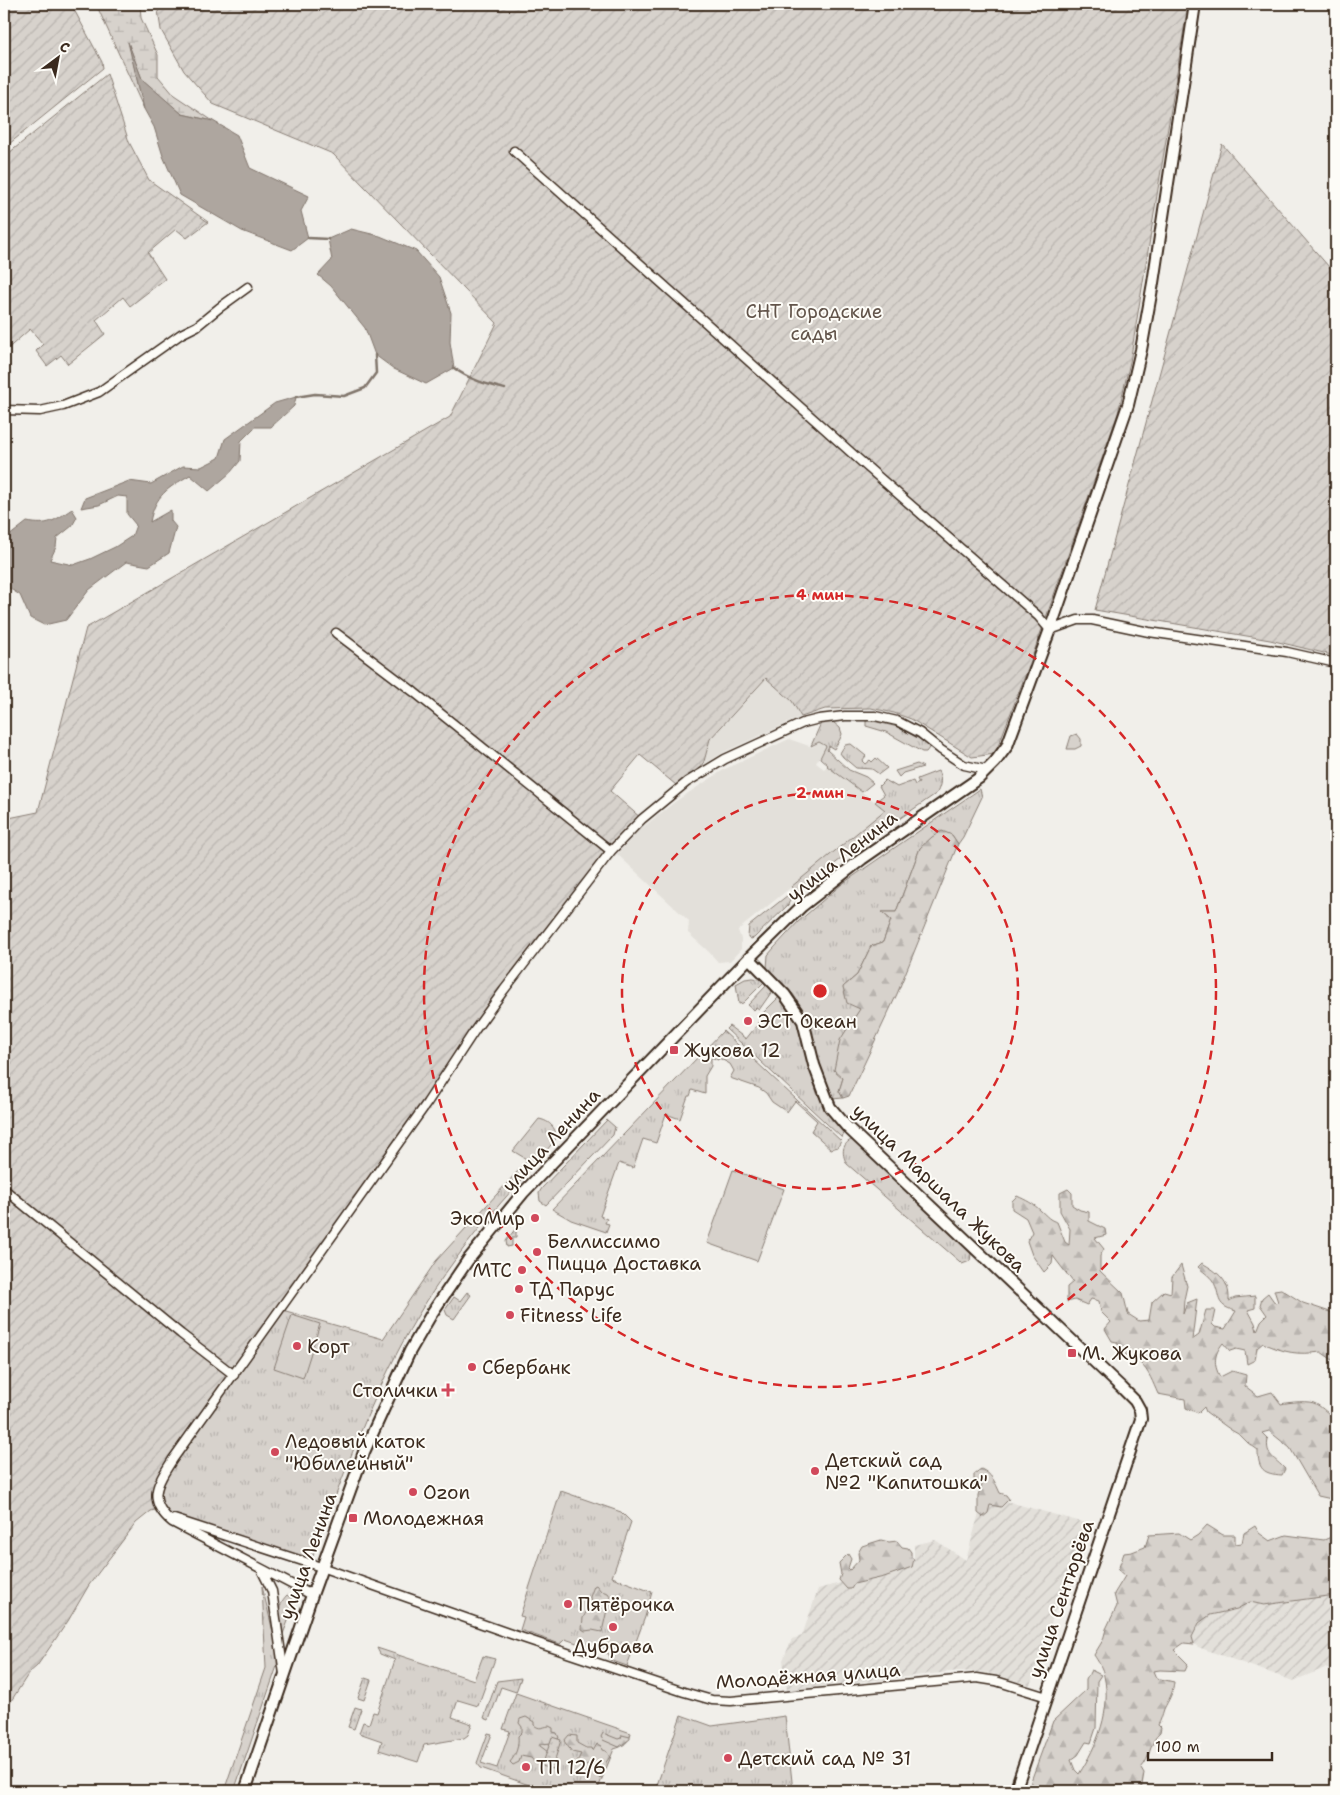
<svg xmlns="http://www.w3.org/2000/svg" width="1340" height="1795" font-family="'Shantell Sans',sans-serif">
<defs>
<pattern id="industrial-furrows" width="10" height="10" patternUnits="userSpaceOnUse" patternTransform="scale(1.25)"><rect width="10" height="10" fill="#e3e0da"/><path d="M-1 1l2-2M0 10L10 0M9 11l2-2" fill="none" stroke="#c4c0bb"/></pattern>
<pattern id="grass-tufts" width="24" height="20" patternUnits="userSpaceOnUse" patternTransform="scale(1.25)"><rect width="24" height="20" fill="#d7d2cc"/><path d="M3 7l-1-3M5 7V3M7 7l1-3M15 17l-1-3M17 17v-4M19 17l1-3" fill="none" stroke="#b9b4af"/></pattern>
<pattern id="forest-firs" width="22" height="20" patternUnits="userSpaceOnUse" patternTransform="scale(1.25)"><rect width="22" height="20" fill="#d7d2cc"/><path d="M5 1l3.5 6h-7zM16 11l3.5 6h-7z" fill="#b9b4af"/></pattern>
<pattern id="wetland-marsh" width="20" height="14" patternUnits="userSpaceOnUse" patternTransform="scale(1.25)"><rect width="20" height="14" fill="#d7d2cc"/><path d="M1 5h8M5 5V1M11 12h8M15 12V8" fill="none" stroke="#b9b4af"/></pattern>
<pattern id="park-dots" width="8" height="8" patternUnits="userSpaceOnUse" patternTransform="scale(1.25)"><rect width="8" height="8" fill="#d7d2cc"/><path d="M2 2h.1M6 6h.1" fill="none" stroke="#b9b4af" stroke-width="1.8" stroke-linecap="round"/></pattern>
<pattern id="garden-furrows" width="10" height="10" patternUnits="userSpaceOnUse" patternTransform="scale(1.25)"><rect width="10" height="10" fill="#d7d2cc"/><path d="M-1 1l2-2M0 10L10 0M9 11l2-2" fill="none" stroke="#b9b4af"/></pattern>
</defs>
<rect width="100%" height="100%" fill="#f1efea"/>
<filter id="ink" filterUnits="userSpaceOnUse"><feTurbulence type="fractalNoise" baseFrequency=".02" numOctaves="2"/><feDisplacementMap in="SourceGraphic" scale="10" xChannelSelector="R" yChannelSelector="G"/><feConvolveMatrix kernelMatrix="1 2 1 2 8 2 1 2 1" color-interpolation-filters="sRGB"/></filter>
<g filter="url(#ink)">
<path fill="#e3e0da" d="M766 678 792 701 801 717 724 752 703 765 710 739Z
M789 739 812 747 819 742 826 747 816 763 824 769 827 766 886 810 738 930 741 939V949L730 961 718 962 709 952 688 933 689 921 617 854 637 832 676 801 725 769Z"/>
<path fill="url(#industrial-furrows)" d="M984 1495 1085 1523 1030 1685 989 1673 958 1671 787 1690 783 1660 792 1639 802 1636 818 1589 914 1563V1545L935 1540 966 1560Z
M1336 1593V1672L1325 1668 1293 1681 1198 1647 1194 1644 1192 1637 1199 1623 1210 1615 1237 1609 1250 1602 1264 1605 1334 1595Z"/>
<path fill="url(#grass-tufts)" stroke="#897e75" d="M869 720 898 727 928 744 929 748 926 752H922L886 732 866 726V721Z
M833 722 840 728 842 734 840 739 834 749 829 746 827 750 849 770 866 777 873 783 862 792 827 766 828 765 820 758 826 746 819 742 811 746 821 723Z
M851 744 866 756 862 761 865 764 870 760 872 762 876 758 887 768 879 774 872 769 856 768 843 757 840 753 845 745Z
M917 764 923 767 903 773 899 777 895 771Z
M938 771C942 779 941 784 937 793L845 856 807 885 801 892 791 887 885 810 875 802 884 795 879 786 885 780 897 787 913 781 915 785 919 783 917 779Z
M980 789 982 797 963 837 958 844 952 835 920 848 896 912H882L891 920 883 942 871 946 857 975 843 987 861 1009 848 1027 843 1078 839 1091 843 1098 832 1099 824 1078 806 1014 793 994 767 968 768 955 774 948 799 921 842 884Z
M788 895 790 900 788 905 754 938 751 939 748 937 749 926Z
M753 978 760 979 764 982 743 1003 739 1004 736 984 745 979Z
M767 985 773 990 759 1010 756 1008 754 1010 748 1005Z
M780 996 792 1012 797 1023 817 1093 829 1115 844 1131 842 1138 726 1029 729 1026 746 1039 765 1015 763 1013Z
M723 1031 841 1141 838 1147 831 1149 811 1131 817 1121 795 1101 787 1112 772 1102 766 1093 759 1088 730 1078 734 1071 730 1064 719 1058 718 1060 711 1057V1066L705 1076V1094L692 1090 690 1096H688L680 1119 666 1114 656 1143 643 1139 633 1168 619 1163 600 1216 607 1219 605 1223 609 1224 606 1232 571 1220 552 1209Z
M539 1119C550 1121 558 1129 555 1140 542 1157 527 1172 513 1189 480 1226 449 1265 423 1307 383 1372 356 1441 330 1511H327L323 1519 320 1518 313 1538 317 1540 311 1564 165 1516 159 1509 160 1480 279 1309 383 1339 436 1261 528 1160 513 1151Z
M607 1120 615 1127 613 1135 546 1205 540 1201 539 1193 542 1188Z
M851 1140 856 1142 969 1249 971 1254 970 1261 962 1264 959 1261 847 1164C842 1155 841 1145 851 1140Z
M519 1224 521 1225 516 1232V1238H512V1246L507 1247 506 1241Z
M467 1292 471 1295 454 1319 447 1315 445 1310 454 1297 460 1301Z
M561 1491 621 1512 631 1522 612 1577 652 1592 645 1617 627 1666 610 1660 609 1654 565 1639 560 1644 520 1630 524 1617 520 1616Z
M262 1586 278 1653 277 1666 234 1791H224L266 1668Z
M287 1595 295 1600V1603L283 1634C280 1620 275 1607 287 1595Z
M377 1648 474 1680 483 1656 495 1659 478 1706 458 1700 452 1717 472 1724 468 1735 464 1738 424 1745 418 1762 379 1750 382 1741 359 1733 363 1722 369 1724 373 1712 377 1713 395 1660 380 1654Z
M365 1678 371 1680 364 1700 358 1698Z
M521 1678 516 1692 501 1687 489 1720 484 1718 497 1681Z
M516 1693 631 1733C629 1742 623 1747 614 1749L597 1791H546L481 1768 477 1763 488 1733 492 1734 481 1763 497 1768 510 1731 503 1729Z
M355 1707 361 1709 354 1729 348 1727Z
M681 1715 712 1726 785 1716 793 1791H655Z"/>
<path fill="url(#forest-firs)" stroke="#897e75" d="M1077 734 1081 739V746L1075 749H1067L1071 736Z
M942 831 952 835 958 844 897 994 849 1096 843 1098 839 1091 843 1078 834 1070 840 1040 860 1009 847 1003 843 987 857 975 871 946 883 942 891 920 882 912H896L920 848 932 837Z
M1068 1189 1072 1193V1205L1080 1210 1089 1212V1221L1105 1229 1106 1235 1095 1238 1104 1249 1100 1256V1271L1123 1293 1128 1314 1139 1321 1149 1320 1152 1302 1164 1291 1171 1293 1172 1277 1181 1265 1187 1286 1184 1300 1183 1314 1187 1303 1197 1299 1192 1340 1199 1335 1206 1310H1215L1212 1324 1215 1327 1225 1329 1236 1311C1213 1305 1222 1296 1213 1281 1210 1276 1202 1271 1198 1267L1202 1263C1218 1272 1230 1281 1229 1301L1235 1298 1255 1296V1308L1248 1310 1255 1323 1257 1331 1261 1321 1267 1315 1260 1305 1262 1298 1268 1293 1275 1303 1278 1302 1274 1290 1281 1289 1303 1303 1336 1314V1361H1334L1321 1352C1296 1355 1286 1353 1263 1343L1257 1348 1255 1360 1247 1364 1245 1351 1236 1349 1230 1351 1223 1343C1214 1354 1213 1364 1220 1377L1232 1371 1246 1375 1245 1386 1258 1396 1272 1392 1281 1404C1289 1402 1310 1400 1316 1404 1325 1409 1326 1414 1336 1416V1500L1318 1496 1290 1448 1269 1431 1262 1433 1268 1439C1265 1456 1275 1458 1285 1469L1282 1475C1263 1474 1258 1469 1258 1450L1248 1443 1240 1435 1231 1430 1206 1412 1204 1407 1198 1413 1186 1408 1185 1399 1158 1394C1153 1383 1149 1371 1140 1363 1128 1353 1124 1359 1117 1342L1112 1341 1105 1329 1111 1322 1101 1312 1099 1301 1091 1299 1087 1305 1075 1300 1067 1302V1287L1073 1282 1053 1256 1052 1264 1044 1272 1032 1255 1027 1241 1032 1232 1026 1218 1012 1209V1201L1017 1196C1026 1200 1034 1204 1041 1211 1047 1216 1049 1220 1057 1222L1065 1242 1069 1245 1070 1229 1060 1211V1193Z
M981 1469C992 1474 995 1482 1000 1493L1006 1495 1009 1499 1001 1507 990 1505 988 1513 983 1517 978 1513V1495L982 1485 980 1482 974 1481V1474Z
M1207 1525 1223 1535H1235V1544L1242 1543 1244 1533 1255 1526 1259 1533 1270 1541 1286 1535 1324 1540 1336 1535V1593L1335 1595 1264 1605 1250 1602 1237 1609 1210 1615 1199 1623 1192 1637 1194 1644 1184 1643 1174 1650 1188 1664 1185 1671 1160 1670 1153 1671 1156 1678 1174 1682C1173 1694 1169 1699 1164 1709 1162 1715 1161 1720 1158 1725L1161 1728 1160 1733C1149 1742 1151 1758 1141 1768L1144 1773 1141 1791H1030L1031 1781 1053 1721 1086 1690V1680L1091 1670 1101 1675 1097 1681 1096 1728 1091 1743 1086 1742 1078 1755 1071 1760 1075 1770 1079 1774C1097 1746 1112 1709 1104 1676 1103 1669 1098 1661 1094 1655L1103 1640 1106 1629 1117 1606 1114 1594 1125 1576 1118 1570 1124 1553 1132 1552 1145 1547 1149 1535 1179 1533 1190 1540 1198 1535Z
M881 1540 889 1542 897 1541 902 1547 908 1548 911 1552V1556L914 1559 912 1567 884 1577 854 1584 851 1589H847L839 1580 841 1574 839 1563 848 1554 851 1559 848 1568 850 1570 859 1560 858 1553 862 1546Z
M596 1585 601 1591 608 1593 610 1596 602 1632 592 1630 585 1631 582 1629 583 1618 591 1603 590 1597 594 1586Z
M526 1717 534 1722V1725C540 1730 542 1727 549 1726L553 1728V1732L557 1733 559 1738 552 1743 540 1744V1746L548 1752 545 1762 536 1764 531 1758 521 1756 519 1762 513 1765 510 1762C516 1755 519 1746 518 1736L522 1732V1727L519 1723 520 1719Z
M603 1733 618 1739 621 1738 622 1735 630 1737V1739L619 1747 603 1740 601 1737Z
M569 1735 577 1736V1743L586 1748H592L593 1751 597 1744 601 1746 602 1750 606 1751 610 1757 606 1762 605 1771 600 1779 595 1774 599 1769 592 1762 585 1766 578 1763V1760L581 1754 572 1752 564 1741Z"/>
<path fill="url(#wetland-marsh)" stroke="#897e75" d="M96 4H140L141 18 158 55V76L174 95 213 121 182 114 153 90 142 79 130 48 144 109Z"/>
<path fill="url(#park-dots)" stroke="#897e75" d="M552 1737 561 1740 552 1769 542 1766Z"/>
<path fill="url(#garden-furrows)" stroke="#897e75" d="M4 4H71L102 62 103 68 4 148Z
M157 4H1188L1130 362 1118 413 1030 663 995 754 972 757 911 719 894 713 871 708 825 709 801 717 792 701 766 678 710 739 703 765 676 785 640 755 610 791 642 819 627 834 504 990 160 1480 159 1509 151 1511 136 1523 89 1585 68 1621 37 1666 29 1673 4 1712V819L38 812 86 628 450 417 497 323 333 154 213 104 184 71 161 30Z
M107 74 129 142 149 180 208 222 187 238 176 229 148 253 165 279 130 306 123 297 96 320 105 334 68 364 61 355 47 366 36 351 43 344 30 329 4 352V157Z
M1222 144 1336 275V656L1270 640 1095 610Z"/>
<path fill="#d7d2cc" stroke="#897e75" d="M733 1170 784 1189 757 1261 707 1243Z
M292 1315 320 1324 303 1378 274 1368Z"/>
<path fill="#aea69f" stroke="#80746b" d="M128 42 142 79 182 114 213 121 237 135 250 168 309 196 301 211 308 238 292 250 242 231 180 195 163 156 154 127 144 109Z
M351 229 380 236 416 251 439 277 451 313 450 342 454 368 426 384 394 369 375 355 365 328 331 286 318 275 332 260 328 239Z
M296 397 294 406 271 427H255L241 441 240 461 230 473 209 491 190 475C168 488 155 495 150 522L171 510V521L176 527 169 553 149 566 126 562 89 590 66 620 44 625 30 618 20 595 4 585V540L27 522C48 526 54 521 72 509L77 517 72 526 57 538 56 547 50 560 73 565 90 559 115 547 132 536 136 525 127 514V497L118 496 99 505 81 508 85 498 129 481 151 484 183 466 201 467 219 458 225 439 275 403Z"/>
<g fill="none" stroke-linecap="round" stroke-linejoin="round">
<path stroke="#80746b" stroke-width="2.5" d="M308 238 328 239
M454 368C470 380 486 384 505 389
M296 397 315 394 344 396 365 388 376 373 375 355"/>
<defs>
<path id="minor" d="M514 151 865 465 1038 616 1050 630 1078 620H1092L1149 632 1287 652 1336 663
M4 410 40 411 63 406 99 392 181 334 197 326 219 308 248 287
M336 633 414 692 611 851
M4 1189 181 1334 234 1375
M174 1519 321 1567 508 1633 684 1692 712 1700 731 1701 977 1678 996 1681 1047 1697
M261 1569 272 1591 284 1674
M312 1595 172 1522C146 1500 157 1484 173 1459L427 1103 475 1030 504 990 611 851 642 819 687 782 725 759 803 723 819 719 845 716H875L897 721 920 733 941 750 964 765 987 770"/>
<path id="secondary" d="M749 958 785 995 803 1021 814 1065 830 1107 847 1127 1122 1388 1135 1401 1140 1410 1141 1419 1015 1791
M245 1791 312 1595 364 1452 410 1351 432 1313 468 1260 523 1193 749 958 802 906 862 859 979 778 995 762 1007 746 1052 624 1128 405 1141 350 1153 283 1195 4"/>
</defs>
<use href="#minor" stroke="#3b2a1e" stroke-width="11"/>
<use href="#secondary" stroke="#3b2a1e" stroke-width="14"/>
<use href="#minor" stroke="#fdfcf7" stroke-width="8"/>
<use href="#secondary" stroke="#fdfcf7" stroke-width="10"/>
</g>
</g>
<g fill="none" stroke="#d62828" stroke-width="2.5" stroke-dasharray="9 6">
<circle cx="820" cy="991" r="198"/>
<circle cx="820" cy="991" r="396"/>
</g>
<g fill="#d1495b" stroke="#fdfcf7" stroke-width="2">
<circle cx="748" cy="1021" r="5"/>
<rect x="669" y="1045" width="10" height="10" rx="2.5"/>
<circle cx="535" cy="1218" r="5"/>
<circle cx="537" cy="1252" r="5"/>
<circle cx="522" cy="1270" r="5"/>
<circle cx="519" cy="1289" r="5"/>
<circle cx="510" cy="1315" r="5"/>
<circle cx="297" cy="1346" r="5"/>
<rect x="1067" y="1348" width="10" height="10" rx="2.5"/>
<circle cx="472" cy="1367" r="5"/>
<path d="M445.5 1382.5h5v5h5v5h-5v5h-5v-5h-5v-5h5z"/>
<circle cx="275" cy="1452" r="5"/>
<circle cx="815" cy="1471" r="5"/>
<circle cx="413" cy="1492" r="5"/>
<rect x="348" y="1513" width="10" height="10" rx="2.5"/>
<circle cx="568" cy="1604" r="5"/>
<circle cx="613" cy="1627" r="5"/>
<circle cx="728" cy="1758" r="5"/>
<circle cx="526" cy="1767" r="5"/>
</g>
<g text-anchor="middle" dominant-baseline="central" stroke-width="4" stroke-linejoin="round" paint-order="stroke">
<g font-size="19" fill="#62544a" stroke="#fdfcf7">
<text x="814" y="311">СНТ Городские<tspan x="814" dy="22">сады</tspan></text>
</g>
<g font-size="19" fill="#3b2a1e" stroke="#fdfcf7">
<text transform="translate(842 856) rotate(-38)">улица Ленина</text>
<text transform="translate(551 1140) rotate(-47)">улица Ленина</text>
<text transform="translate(939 1188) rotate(44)">улица Маршала Жукова</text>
<text transform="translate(308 1556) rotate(-70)">улица Ленина</text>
<text transform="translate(1061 1599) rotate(-71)">улица Сентюрёва</text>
<text transform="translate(808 1676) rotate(-4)">Молодёжная улица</text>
</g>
<g font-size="19" fill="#3b2a1e" stroke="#fdfcf7" text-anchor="start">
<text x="758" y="1021">ЭСТ Океан</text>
<text x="684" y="1050">Жукова 12</text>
<text x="525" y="1218" text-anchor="end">ЭкоМир</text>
<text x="547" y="1241">Беллиссимо<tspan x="547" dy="22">Пицца Доставка</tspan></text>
<text x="512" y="1270" text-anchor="end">МТС</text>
<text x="529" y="1289">ТД Парус</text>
<text x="520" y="1315">Fitness Life</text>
<text x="307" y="1346">Корт</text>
<text x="1082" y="1353">М. Жукова</text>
<text x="482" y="1367">Сбербанк</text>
<text x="438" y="1390" text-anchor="end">Столички</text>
<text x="285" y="1441">Ледовый каток<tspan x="285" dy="22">"Юбилейный"</tspan></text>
<text x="825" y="1460">Детский сад<tspan x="825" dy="22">№2 "Капитошка"</tspan></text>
<text x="423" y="1492">Ozon</text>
<text x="363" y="1518">Молодежная</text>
<text x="578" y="1604">Пятёрочка</text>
<text x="613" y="1646" text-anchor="middle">Дубрава</text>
<text x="738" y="1758">Детский сад № 31</text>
<text x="536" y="1767">ТП 12/6</text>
</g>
</g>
<circle cx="820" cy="991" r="8" fill="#d62828" stroke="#fdfcf7" stroke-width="2.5"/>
<g font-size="15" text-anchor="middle" font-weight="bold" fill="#d62828" stroke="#fdfcf7" stroke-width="4" stroke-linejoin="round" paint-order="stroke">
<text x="820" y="600">4 мин</text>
<text x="820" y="798">2 мин</text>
</g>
<rect width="1340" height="1795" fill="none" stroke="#fdfcf7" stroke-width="20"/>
<rect x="10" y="10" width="1320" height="1775" fill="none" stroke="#3b2a1e" stroke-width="2" filter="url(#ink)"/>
<g transform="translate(58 58) rotate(32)" stroke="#fdfcf7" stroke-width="4" paint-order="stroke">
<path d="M0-4L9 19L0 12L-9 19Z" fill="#3b2a1e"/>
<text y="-8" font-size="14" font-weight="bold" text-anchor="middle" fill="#3b2a1e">С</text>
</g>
<path d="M1148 1752v8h124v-8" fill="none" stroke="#3b2a1e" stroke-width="2.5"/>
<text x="1155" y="1752" font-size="15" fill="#3b2a1e" stroke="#fdfcf7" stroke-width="4" paint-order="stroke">100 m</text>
</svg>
